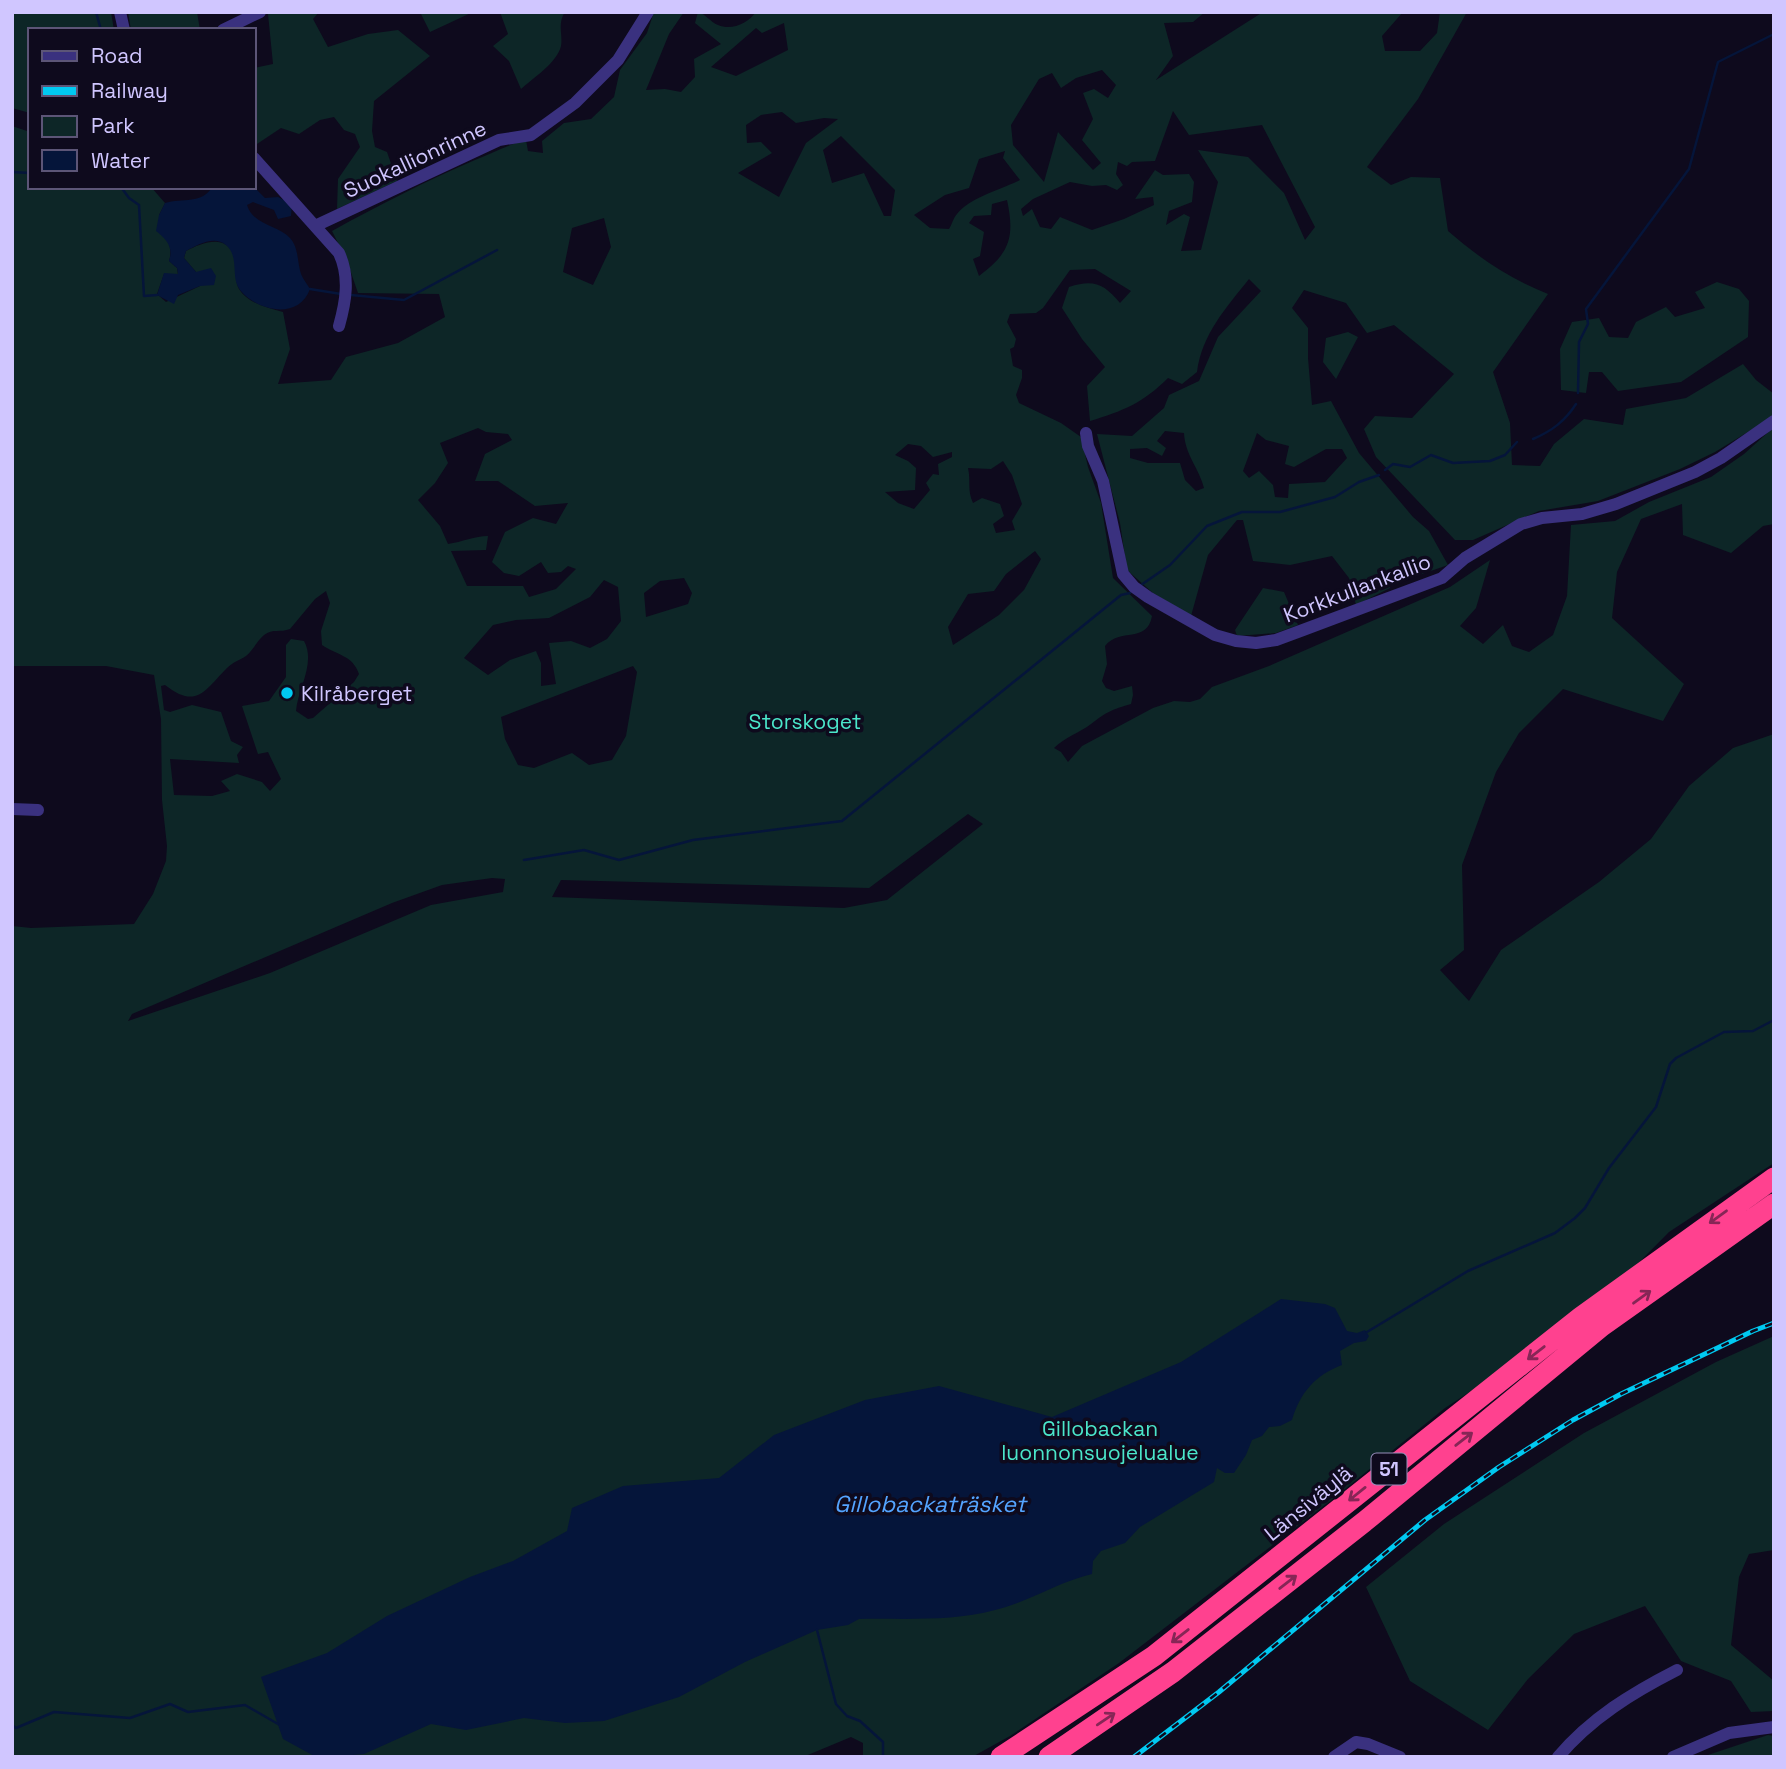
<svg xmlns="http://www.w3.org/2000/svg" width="1786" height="1769" font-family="'Space Grotesk',sans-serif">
<rect width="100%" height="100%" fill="#0e0a1d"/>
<path fill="#0d2627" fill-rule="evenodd" d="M12 12H111L114 30H30V113L12 108Z
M128 12H197L200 30H131Z
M271 12H319L313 19 328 47 368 34 398 30 430 56 374 101 372 131 375 147 387 152 397 181 337 209 338 179 360 147 355 134 344 130 334 117 320 120 299 134 281 128 254 146V68L273 64 268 14Z
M420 12H473L430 32Z
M500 12H565C557 24 563 34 561 46 557 63 533 78 521 89L509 61 493 46 508 34Z
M654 12H684L669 34 646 90 665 89 681 92 695 77 694 59 721 44 695 23 698 12C706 14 710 22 718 25 732 31 748 23 756 12H1205L1193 22 1164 23 1173 56 1156 80 1263 12H1403L1382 36 1385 51H1420L1437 33 1440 12H1467L1418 99 1367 167 1391 185 1411 177 1440 178 1448 231C1479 258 1510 279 1548 294L1493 372 1510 423 1512 465 1540 466 1554 444 1584 419 1623 425 1626 409 1686 398 1743 364 1756 380 1774 394V416L1715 452 1680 469 1598 501 1539 511 1473 540H1455L1376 457 1364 429 1375 416 1412 418 1454 374 1394 325 1367 333 1346 303 1304 290 1292 308 1308 328V358L1312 405 1331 401 1359 453 1413 517 1429 531 1448 565 1405 580 1390 581V588L1356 605 1349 578 1332 556 1290 565 1253 561 1243 520H1237L1208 555 1191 616 1153 593 1127 570 1120 523 1097 434 1132 436 1164 408 1169 395 1199 381 1218 337 1261 291 1249 279C1226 308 1202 334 1197 372L1182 384 1168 378C1143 403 1123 411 1090 421L1087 386 1105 367 1082 339 1062 308 1069 287C1094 279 1104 284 1120 303L1131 291 1095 269 1070 270 1043 308 1036 313 1010 314 1007 322 1016 339 1014 347 1010 349 1013 366 1022 370V378L1016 395 1019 403 1061 423 1081 437 1088 467 1101 503 1113 578 1152 616C1147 644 1120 627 1105 646L1107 664 1102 681 1106 688 1114 691 1132 686 1133 695 1131 704C1111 710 1108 711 1091 724 1079 733 1065 737 1054 748L1061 752 1068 762 1082 746 1153 708 1174 701 1190 702 1200 699 1212 687 1269 666 1450 587 1490 560 1476 608 1460 626 1483 644 1503 625 1512 646 1529 652 1553 635 1567 596 1571 525 1615 521 1649 502 1711 477 1744 454 1774 427V524L1763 526 1731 553 1683 535 1682 504 1641 519 1617 572 1612 618 1684 684 1663 721 1563 689 1519 733 1496 772 1462 865 1464 950 1440 970 1469 1001 1501 950 1599 882 1651 839 1689 786 1733 748 1774 734V1163L1669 1232 1586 1316 1445 1408 1334 1498 1119 1663 1010 1736 972 1757H863V1743L851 1737 803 1757H12V926L31 928 134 924 153 894 166 861 167 846 162 800 161 719 154 675 106 666H12V126L30 132V187H151L165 203 159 215C164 229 174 247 169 261L177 268 178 275 164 274 157 294 166 302 200 286 196 272 184 258 186 251C203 242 230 232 235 261 236 269 235 282 239 289 248 303 267 308 283 312L290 349 278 384 331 380 346 357 398 343 445 317 439 294 358 293 347 261 332 231C379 205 426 181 475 160 493 153 507 145 526 140L528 151 543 153 542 141 564 123 591 119 614 97 620 70 647 33ZM784 23 788 50 736 76 711 67 756 28 762 33ZM1102 70 1116 85 1108 98 1094 89 1083 93 1093 119 1082 140 1101 163 1093 170 1058 132 1044 182 1013 145 1011 125 1039 79 1052 73 1061 88 1076 78ZM1173 111 1189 135 1262 125 1315 227 1305 240 1284 193 1248 157 1198 150 1218 182 1201 250 1181 251 1190 217 1184 214 1166 225 1169 211 1192 202 1194 182 1189 174 1163 175 1155 170 1135 199 1153 197 1154 205 1124 219 1092 230 1060 217 1051 229 1040 227 1032 209 1023 216 1021 209 1033 199 1070 182 1092 186 1106 185 1117 190 1123 185 1116 174 1118 162 1127 166 1132 162 1155 161ZM782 112 796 123 824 118 838 119 806 143 779 197 738 173 772 153 761 142 747 143 746 125 761 115ZM841 136 895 190 891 216H884L864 173 832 183 823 150ZM1005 151 1003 158 1020 180C1002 189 969 198 957 214 953 218 952 225 949 229L930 228 914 215 945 195 969 188 979 159ZM1007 200C1015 237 1010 253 979 276L973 259 980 256 984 232 969 223 974 216 991 215 992 204ZM604 218 611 247 593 285 563 272 572 228ZM478 428 486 432 508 434 512 440 485 454 475 481H498L535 506 568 503 556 524 533 518 505 532 492 562 504 573 519 576 541 562 548 573 561 572 568 566 576 569 556 589 529 597 523 586H467L451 551 486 550 488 536C475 536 462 542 448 544L440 526 418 500 435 483 448 463 440 443ZM1165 431 1184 433C1185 455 1199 468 1204 488L1196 491 1185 480 1180 463H1148L1130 458V449L1147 448 1162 456 1166 448 1157 441ZM1257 433 1266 440 1289 446 1285 464 1294 467 1326 449H1342L1347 458 1325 482 1289 484 1288 498 1275 497 1273 485 1259 471 1249 478 1243 471ZM908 444 921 446 933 457 952 452V457L938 464 939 475 933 474 926 483 930 490 914 509 898 503 885 492 915 490 916 468 908 461 895 455ZM1003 461 1012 475 1022 504 1012 521 1015 530 996 533 993 524 1004 516 1000 504 982 498 973 503C967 490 971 481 968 468L991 469ZM1035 551 1041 559 1024 590 999 615 953 645 948 627 968 594 994 591 1006 574ZM684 578 692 593 688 604 646 617 644 593 660 581ZM604 580 618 587 621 621 607 639 590 648 571 641 549 643 556 684 541 686V663L536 651 510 660 488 675 464 658 493 625 516 620 549 618 590 597ZM326 591 330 603 321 631 322 645C336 655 353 655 359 674L354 682 313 718 308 719 296 711C298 688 316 663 304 641L291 639 286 645V677L269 701 242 706 258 754 268 752 281 779 270 791 262 782 237 774 221 781 230 791 212 796 174 795 170 759 239 763 237 755 243 747 231 741 221 712 192 705 170 712 164 710 161 686 165 685C197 710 205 690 227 668 233 662 240 660 246 656 253 650 257 641 264 635 273 628 280 633 290 629L315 599ZM633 666 637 672 626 736 612 760 589 765 572 753 534 768 518 765 505 739 501 717ZM968 814 983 824 887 900 844 908 552 897 561 880 869 888ZM492 878 505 879 503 892 431 905 270 973 128 1021 132 1014 392 903 442 885Z
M1717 282 1739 289 1749 301 1748 337 1681 382 1618 391 1602 372H1589L1586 393 1561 390 1560 349 1572 322 1599 318 1609 337 1628 338 1636 322 1666 307 1675 317 1705 308 1695 292Z
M1348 332 1358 337 1336 379 1323 362 1326 338Z
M1263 588 1284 592 1298 625 1276 633 1237 636 1235 630Z
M1774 1336V1550L1749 1554 1739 1577 1731 1645 1774 1681V1711L1751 1712 1731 1681 1681 1661 1645 1606 1574 1634 1528 1679 1488 1730 1410 1681 1366 1587 1444 1524 1584 1433 1716 1362Z
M1768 1735 1774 1736V1757H1702Z"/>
<path fill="#05153a" d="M212 187H254L265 198 278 197 292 204 291 216 278 219 274 210 253 202 247 205C253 225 278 225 290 238 299 248 297 262 301 274 303 279 307 284 310 289 299 320 258 312 240 290 230 277 240 257 226 245 214 235 197 245 186 251L184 258 196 272 211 268 216 276 214 285 200 286 178 295 174 304 157 295 164 273 178 274 177 268 169 261C174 247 166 239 156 231L159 215 165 203C182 198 203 204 212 187Z
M1281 1299 1325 1304 1335 1308 1347 1331 1357 1333 1365 1330 1369 1336 1366 1341 1354 1343 1340 1351 1342 1365C1315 1375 1300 1393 1292 1420L1280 1426 1269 1427 1262 1436 1252 1440 1246 1455 1234 1473H1225L1217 1468 1214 1482 1140 1527 1125 1543 1101 1551 1093 1561 1092 1574C1058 1582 1029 1602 995 1610 951 1622 904 1618 859 1619L848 1625 817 1630 745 1662 679 1697 604 1721 565 1723 524 1718 466 1730 431 1724 364 1754 332 1757H316L283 1739 261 1677 327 1653 387 1616 470 1577 513 1561 567 1531 572 1508 623 1486 719 1478 774 1435 865 1400 939 1386 1052 1417 1181 1362Z"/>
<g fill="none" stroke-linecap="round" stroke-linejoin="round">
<path stroke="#05153a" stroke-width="2.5" d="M96 12 101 30
M12 172 30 173
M121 187 129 198 139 205 144 296 157 295
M310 289 341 294
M351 295 404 300 497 250
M1578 393 1579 342 1588 324 1586 309 1689 169 1718 62 1774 34
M1533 439C1552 431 1565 421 1576 404
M1385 470 1393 464 1410 467 1431 455 1453 463 1490 461 1505 455 1517 442
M1141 585 1170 565 1207 526 1242 512H1280L1335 497 1359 482 1379 475
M524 860 584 850 619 860 693 840 842 821 1121 595 1130 593
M1367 1332 1468 1271 1555 1233 1575 1218 1585 1208 1609 1168 1656 1107 1670 1064 1676 1058 1724 1032 1753 1031 1774 1020
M817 1630 836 1704 847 1716 860 1721 883 1742V1757
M12 1725 16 1728 54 1712 130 1718 170 1704 188 1712 245 1705 278 1724"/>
<path stroke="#3a317f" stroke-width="12" d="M120 12 124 30
M223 30 260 12
M254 158 339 253C350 277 346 301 339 326
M315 226 499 140 531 135 575 103 618 60 648 12
M1086 433 1088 446 1103 481 1123 574 1134 587 1148 597 1215 635 1236 641 1256 643 1276 640 1303 630 1442 578 1465 558 1521 524 1542 518 1582 514 1616 504 1695 472 1721 458 1774 421
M12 809 38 810
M1334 1757 1356 1742 1368 1744 1400 1757
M1558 1757C1591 1718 1632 1693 1677 1670
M1673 1757 1729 1733 1774 1727"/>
<path stroke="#ff418f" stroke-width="21" d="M1001 1757 1154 1656 1581 1317 1774 1178
M1049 1757 1173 1672 1364 1522 1602 1326 1774 1204"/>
<defs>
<path id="rail" d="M1134 1757 1219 1692 1425 1520 1499 1467 1573 1420 1621 1394 1753 1331 1774 1323"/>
</defs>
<use href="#rail" stroke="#00c9f1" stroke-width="5"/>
<use href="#rail" stroke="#0e0a1d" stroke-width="2.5" stroke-dasharray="8" stroke-linecap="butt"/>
</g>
<defs><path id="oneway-shaft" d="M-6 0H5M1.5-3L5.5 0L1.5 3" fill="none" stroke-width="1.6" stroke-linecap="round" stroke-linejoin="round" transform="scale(1.75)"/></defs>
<g stroke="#862656">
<use href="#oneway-shaft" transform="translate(1718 1217) rotate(144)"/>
<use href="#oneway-shaft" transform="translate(1642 1297) rotate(-36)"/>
<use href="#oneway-shaft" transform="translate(1536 1353) rotate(142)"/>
<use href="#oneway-shaft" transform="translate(1464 1439) rotate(-38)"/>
<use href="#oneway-shaft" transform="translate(1357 1494) rotate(141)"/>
<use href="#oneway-shaft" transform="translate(1288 1582) rotate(-38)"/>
<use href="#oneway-shaft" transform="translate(1180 1636) rotate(142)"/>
<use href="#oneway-shaft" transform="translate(1106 1719) rotate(-34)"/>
</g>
<circle fill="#00c9f1" stroke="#0e0a1d" stroke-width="2.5" cx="287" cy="693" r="7"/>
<g text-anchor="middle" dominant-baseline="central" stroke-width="7" stroke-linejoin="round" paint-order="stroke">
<rect fill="#0e0a1d" stroke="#968ebb" stroke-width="2" x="1371.5" y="1453.5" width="35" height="31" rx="5"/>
<g font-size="19" font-weight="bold" fill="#d0c6ff">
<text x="1389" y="1469">51</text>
</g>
<g font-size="21" fill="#d0c6ff" stroke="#0e0a1d">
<text transform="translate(415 159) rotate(-25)">Suokallionrinne</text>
<text transform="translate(1357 588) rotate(-21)">Korkkullankallio</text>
<text transform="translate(1308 1503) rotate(-39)">Länsiväylä</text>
</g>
<g font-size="21" fill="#d0c6ff" stroke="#0e0a1d" text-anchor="start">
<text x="301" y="693">Kilråberget</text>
</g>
<g font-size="21" fill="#4be6ca" stroke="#0e0a1d">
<text x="805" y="721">Storskoget</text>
<text x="1100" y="1428">Gillobackan<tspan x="1100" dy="24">luonnonsuojelualue</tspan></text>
</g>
<g font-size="23" font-style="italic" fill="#54a4ff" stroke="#0e0a1d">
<text x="930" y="1504">Gillobackaträsket</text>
</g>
</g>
<rect width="1786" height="1769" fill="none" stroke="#d0c6ff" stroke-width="28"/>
<rect x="28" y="28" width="228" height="161" fill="#0e0a1d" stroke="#5c5577" stroke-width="2"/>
<rect x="42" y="51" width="35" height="10" fill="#3a317f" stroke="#5c5577" stroke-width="2"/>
<text x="91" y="63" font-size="21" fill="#d0c6ff">Road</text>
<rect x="42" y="86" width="35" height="10" fill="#00c9f1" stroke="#5c5577" stroke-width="2"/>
<text x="91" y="98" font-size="21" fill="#d0c6ff">Railway</text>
<rect x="42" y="116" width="35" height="21" fill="#0d2627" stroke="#5c5577" stroke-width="2"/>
<text x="91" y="133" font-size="21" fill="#d0c6ff">Park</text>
<rect x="42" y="150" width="35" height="21" fill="#05153a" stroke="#5c5577" stroke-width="2"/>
<text x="91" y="168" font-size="21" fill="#d0c6ff">Water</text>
</svg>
